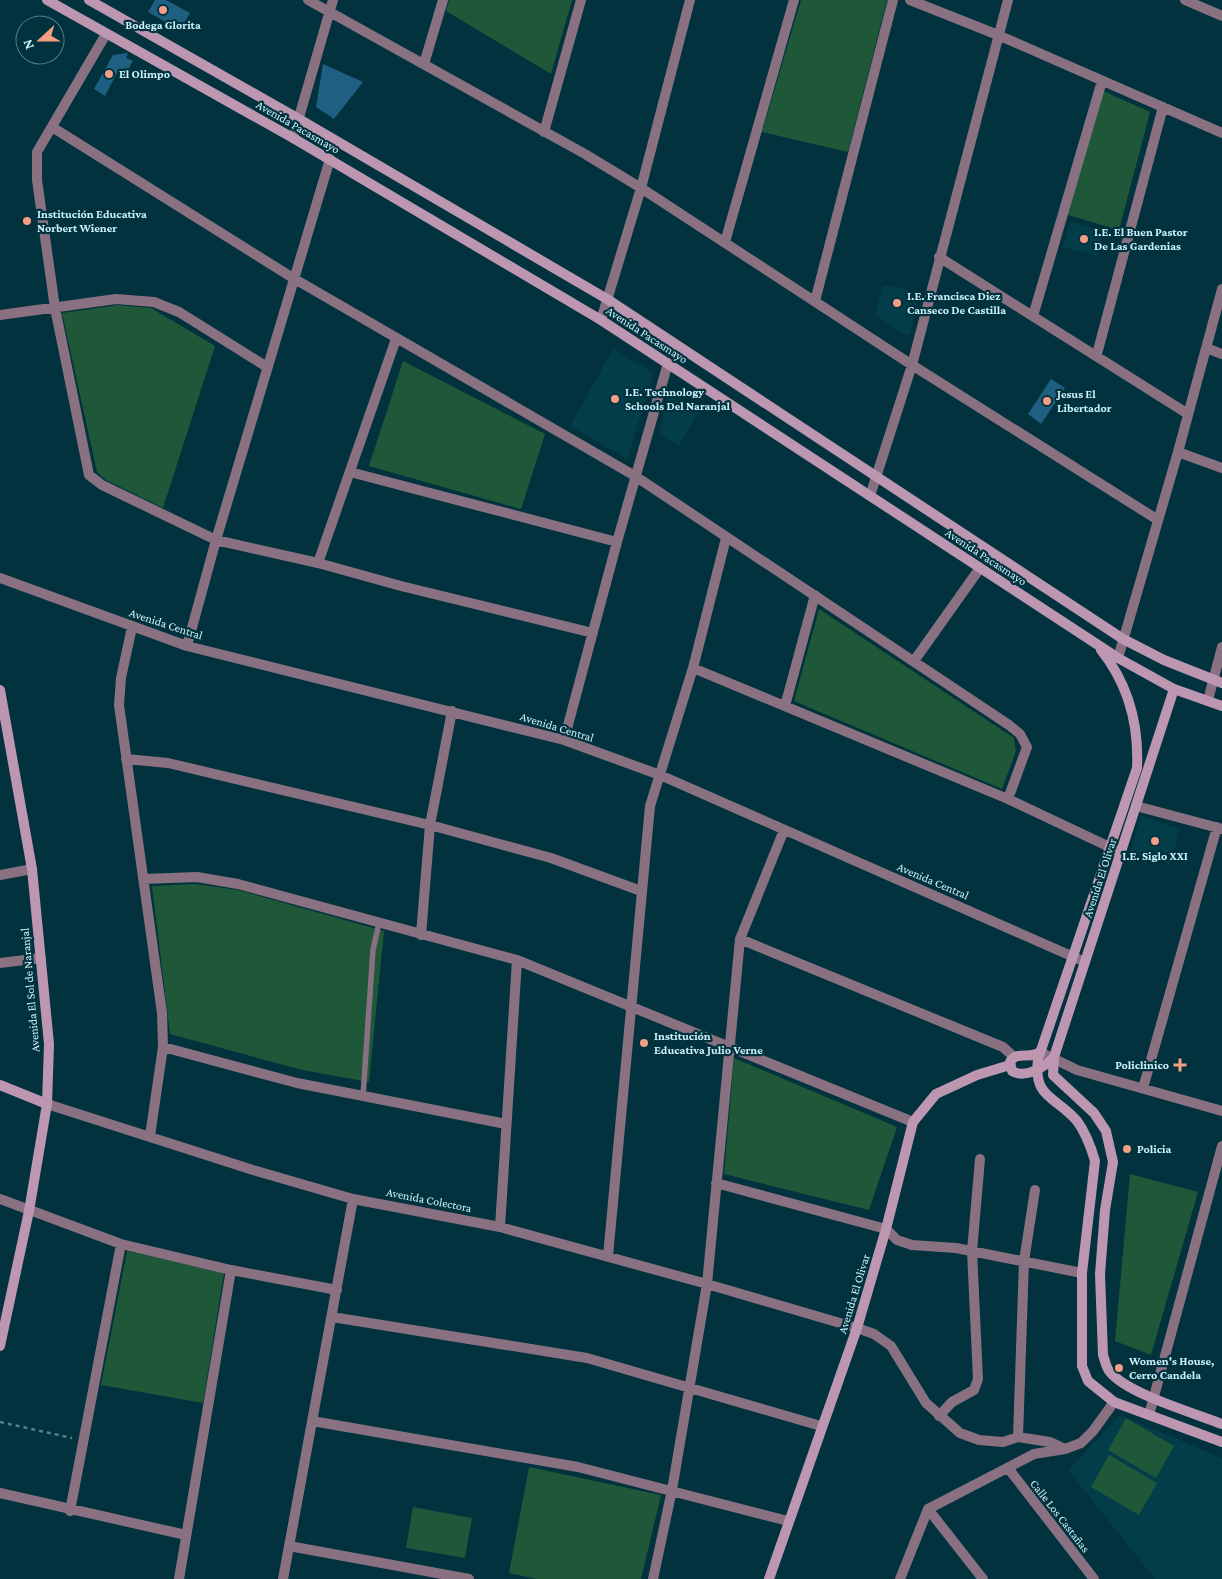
<svg xmlns="http://www.w3.org/2000/svg" width="1222" height="1579" font-family="'Crimson Pro',serif">
<rect width="100%" height="100%" fill="#01323d"/>
<path fill="#033d49" d="M1070 222 1104 231 1098 256 1063 247Z
M883 285 919 292 910 333 906 335 875 315Z
M613 349 654 373 627 459 570 426Z
M668 395 699 411 679 446 659 434Z
M1141 816 1180 829 1170 864 1129 854Z
M1120 1415 1222 1458V1579H1155L1068 1470Z"/>
<path fill="#1f5839" d="M449 0H572L551 74 446 11Z
M801 0H887L848 152 762 132Z
M1101 90 1150 112 1119 230 1068 215Z
M118 305 151 308 215 346 163 508 106 480 97 472 62 313Z
M403 361 545 434 521 509 369 466Z
M819 609 1014 738 1016 751 1002 789 794 701Z
M195 884 238 890 384 931 369 1082 302 1070 170 1034 152 886Z
M734 1058 897 1127 869 1210 724 1174Z
M1130 1174 1198 1192 1151 1355 1115 1341Z
M127 1251 224 1273 203 1403 101 1385Z
M1126 1418 1174 1446 1156 1478 1108 1450Z
M1109 1455 1157 1483 1139 1515 1091 1487Z
M529 1467 661 1495 641 1579H537L509 1573Z
M413 1507 472 1518 465 1558 406 1548Z"/>
<path fill="#1e5f82" d="M155 0H166L190 13 180 30 148 12Z
M128 53 126 58 133 61 126 73 119 69 105 96 94 89 113 55Z
M323 64 363 82 334 119 316 107Z
M1051 379 1065 388 1041 424 1028 414Z"/>
<g fill="none" stroke-linecap="round" stroke-linejoin="round">
<path stroke="#54818c" stroke-width="2.5" stroke-dasharray="4 4" stroke-linecap="butt" d="M0 1422 72 1438"/>
<path stroke="#897182" stroke-width="5.5" d="M363 1096 373 950 379 923"/>
<path stroke="#897182" stroke-width="10" d="M308 0 585 154 641 188 912 365 1158 520
M910 0 998 35 1222 133
M1185 0 1222 16
M106 34 37 152V180L55 308 89 475 102 485 216 540 318 563 401 586 593 633
M424 64 443 0
M52 127 293 278 635 476 1009 725 1020 734 1027 747 1008 799
M544 132 581 0
M293 138 333 0
M725 242 794 0
M939 257 1188 414
M815 301 893 0
M0 315 116 299 154 302 179 312 267 367
M1033 316 1102 81
M601 320 641 188 690 0
M1206 348 1222 354
M1097 354 1163 107
M1178 452 1222 468
M350 472 617 542
M870 496 912 365 1008 0
M318 563 396 339
M0 578 187 646 564 740 660 775 1085 962
M132 627 121 678 119 705 162 1013 163 1047 150 1136
M187 646 216 540 330 159
M1118 658 1178 452 1222 289
M914 661 980 568
M693 668 1008 799 1118 851
M1208 700 1222 647
M785 706 815 595
M564 740 617 542 668 363
M126 759 168 763 430 825 551 858 641 891
M1136 806 1222 829
M0 875 32 869
M143 879 197 877 238 884 517 960 913 1122
M421 935 430 825 452 711
M740 939 1003 1047 1014 1057
M0 963 41 958
M163 1047 297 1083 506 1124
M1040 1052 1077 1070 1222 1111
M1143 1088 1217 827
M47 1104 253 1170 353 1199 500 1227 707 1284 857 1328 874 1334 891 1346 926 1403 960 1433 979 1440 1003 1442 1018 1437 1050 1442 1065 1449
M716 1183 886 1229 897 1240 912 1245 956 1248 1082 1273
M0 1199 121 1244 231 1270 337 1290
M500 1227 517 960
M608 1256 650 806 693 668 726 538
M332 1317 587 1358 821 1426
M1149 1415 1222 1146
M939 1416 952 1402 974 1390 978 1379 972 1251 980 1159
M312 1421 578 1467 788 1521
M1018 1437 1024 1261 1035 1190
M1008 1468 1094 1579
M0 1493 186 1535
M928 1509 983 1579
M70 1511 121 1244
M289 1546 469 1579
M179 1579 231 1270
M283 1579 353 1199
M653 1579 672 1490 707 1284 740 939 784 830
M900 1579 928 1509 1034 1454 1065 1449 1081 1443 1093 1431 1114 1402"/>
<path stroke="#bd97b2" stroke-width="10" d="M47 0 293 138 601 320 1118 658 1174 689 1222 706
M89 0 299 119 607 299 1123 639 1164 660 1222 683
M1101 650C1129 685 1139 724 1137 768L1038 1059C1033 1099 1056 1096 1077 1121 1086 1133 1091 1147 1095 1161L1082 1273V1366L1088 1381 1114 1402 1222 1442
M1174 689 1054 1057 1053 1075 1094 1113 1106 1131 1113 1162 1105 1210 1100 1274 1103 1355C1105 1360 1106 1368 1110 1372 1128 1394 1194 1413 1222 1424
M0 690 32 869 49 1044 47 1104 29 1211 0 1346
M1040 1052C1030 1060 1017 1050 1010 1062L1012 1071C1025 1079 1045 1067 1054 1057
M0 1085 47 1104
M769 1579 857 1328 886 1229 913 1122 936 1094 977 1075 1010 1065"/>
</g>
<g fill="#f49e86" stroke="#01323d" stroke-width="2">
<circle cx="163" cy="10" r="5"/>
<circle cx="109" cy="74" r="5"/>
<circle cx="27" cy="221" r="5"/>
<circle cx="1084" cy="239" r="5"/>
<circle cx="897" cy="303" r="5"/>
<circle cx="615" cy="399" r="5"/>
<circle cx="1047" cy="401" r="5"/>
<circle cx="1155" cy="841" r="5"/>
<circle cx="644" cy="1043" r="5"/>
<path d="M1177.5 1057.5h5v5h5v5h-5v5h-5v-5h-5v-5h5z"/>
<circle cx="1127" cy="1149" r="5"/>
<circle cx="1119" cy="1368" r="5"/>
</g>
<g text-anchor="middle" dominant-baseline="central" stroke-width="4.5" stroke-linejoin="round" paint-order="stroke">
<g font-size="12" font-weight="bold" fill="#ccf3fe" stroke="#01323d" text-anchor="start">
<text x="163" y="25" text-anchor="middle">Bodega Glorita</text>
<text x="119" y="74">El Olimpo</text>
<text x="37" y="214">Institución Educativa<tspan x="37" dy="14">Norbert Wiener</tspan></text>
<text x="1094" y="232">I.E. El Buen Pastor<tspan x="1094" dy="14">De Las Gardenias</tspan></text>
<text x="907" y="296">I.E. Francisca Diez<tspan x="907" dy="14">Canseco De Castilla</tspan></text>
<text x="625" y="392">I.E. Technology<tspan x="625" dy="14">Schools Del Naranjal</tspan></text>
<text x="1057" y="394">Jesus El<tspan x="1057" dy="14">Libertador</tspan></text>
<text x="1155" y="856" text-anchor="middle">I.E. Siglo XXI</text>
<text x="654" y="1036">Institución<tspan x="654" dy="14">Educativa Julio Verne</tspan></text>
<text x="1169" y="1065" text-anchor="end">Policlinico</text>
<text x="1137" y="1149">Policia</text>
<text x="1129" y="1361">Women's House,<tspan x="1129" dy="14">Cerro Candela</tspan></text>
</g>
<g font-size="12" fill="#ccf3fe" stroke="#01323d">
<text transform="translate(298 127) rotate(30)">Avenida Pacasmayo</text>
<text transform="translate(647 335) rotate(33)">Avenida Pacasmayo</text>
<text transform="translate(986 557) rotate(33)">Avenida Pacasmayo</text>
<text transform="translate(166 624) rotate(18)">Avenida Central</text>
<text transform="translate(557 727) rotate(17)">Avenida Central</text>
<text transform="translate(1100 878) rotate(-72)">Avenida El Olivar</text>
<text transform="translate(933 881) rotate(23)">Avenida Central</text>
<text transform="translate(30 990) rotate(-95)">Avenida El Sol de Naranjal</text>
<text transform="translate(429 1200) rotate(11)">Avenida Colectora</text>
<text transform="translate(854 1294) rotate(-73)">Avenida El Olivar</text>
<text transform="translate(1060 1516) rotate(52)">Calle Los Castañas</text>
</g>
</g>
<g transform="translate(40 40) rotate(249)"><circle r="24" fill="#01323d" stroke="#527f8a"/>
<path d="M0-4L9 19L0 12L-9 19Z" fill="#f49e86"/>
<text y="-8" font-size="14" font-weight="bold" text-anchor="middle" fill="#ccf3fe">N</text>
</g>
</svg>
